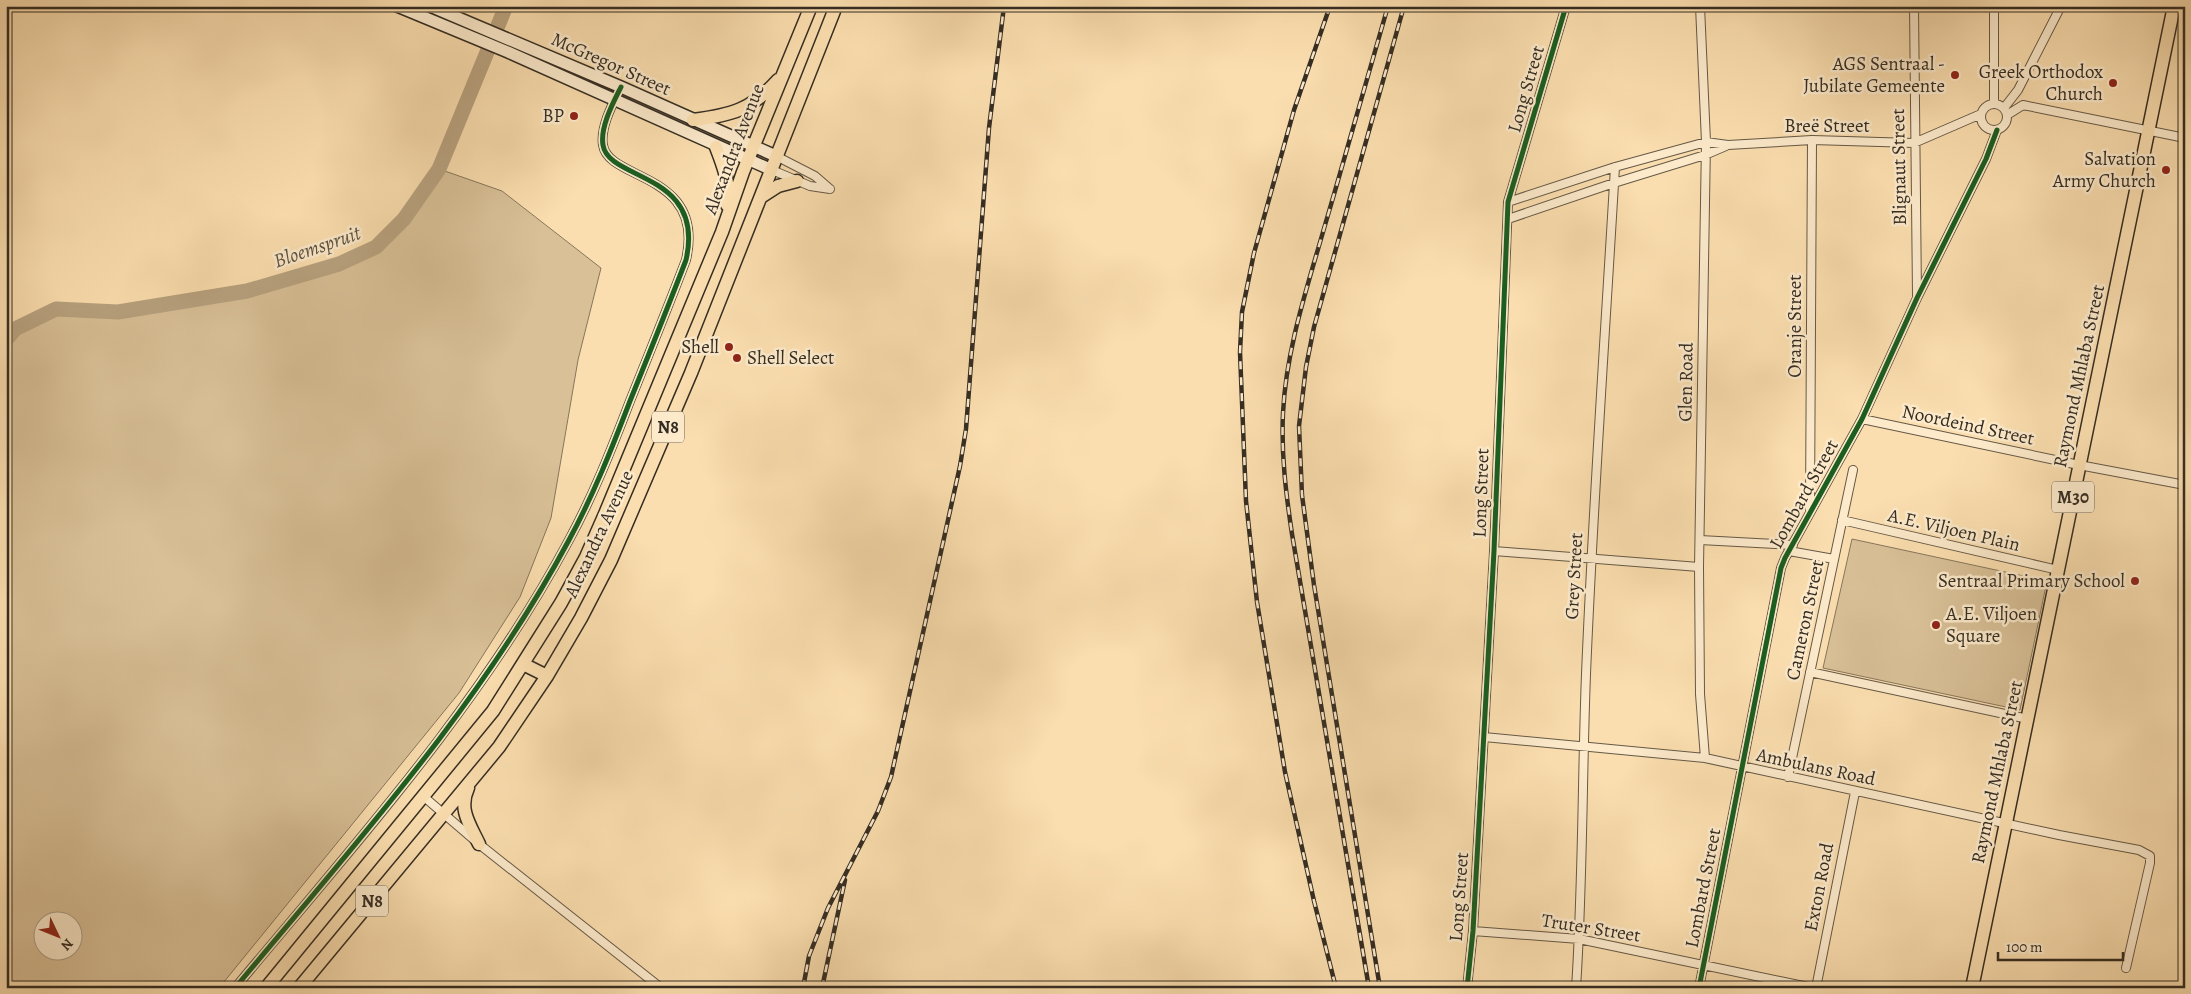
<svg xmlns="http://www.w3.org/2000/svg" width="2191" height="994" font-family="Alegreya,serif">
<rect width="100%" height="100%" fill="#fbdeaf"/>
<filter id="stains"><feTurbulence type="fractalNoise" baseFrequency=".004" numOctaves="4"/><feColorMatrix values="0 0 0 0 .2 0 0 0 0 .09 0 0 0 0 .02 0 0 0 .5 -.17"/></filter>
<radialGradient id="worn" r=".72"><stop offset=".6" stop-color="#630" stop-opacity="0"/><stop offset="1" stop-color="#630" stop-opacity=".3"/></radialGradient>
<path fill="#d9c097" stroke="#87765d" fill-rule="evenodd" d="M439 169 502 191 601 268 578 360 551 518 520 597 459 693 219 988H6V340L15 329 56 309 118 312 247 291 339 264 376 247 404 219ZM42 922H72V952H42Z
M1852 539 2047 581 2020 710 1823 668Z"/>
<g fill="none" stroke-linecap="round" stroke-linejoin="round">
<path stroke="#b8a27f" stroke-width="15" d="M6 340 15 329 56 309 118 312 247 291 339 264 376 247 404 219 439 169 506 6"/>
<defs>
<path id="minor" d="M1700 6 1706 142 1699 567 1700 694 1705 758
M1914 6 1917 296
M1994 6V104
M1981 117a13 13 0 1 1 26 0a13 13 0 1 1-26 0Z
M2004 108 2018 90 2061 6
M2007 115 2023 105 2185 138
M778 157 815 176 830 189
M772 170 810 186 830 189
M1508 202 1615 167 1706 142 1728 145 1812 140 1914 143 1981 114
M1508 219 1614 183 1705 155 1726 146
M1862 419 2079 465 2185 485
M1810 510 1812 140
M1842 520 2058 570
M1700 540 1793 545
M1494 551 1699 567
M1789 551 1834 559
M1810 672 2028 719
M1484 737 1705 758 2059 835 2139 850 2150 856V863L2126 968
M1788 777 1853 470
M423 796 479 844 661 988
M1473 931 1579 939 1813 988
M235 988C354 845 481 705 569 540 593 496 612 448 630 401 649 354 668 307 686 260 706 172 608 181 603 145 600 127 613 103 621 87
M1467 988 1473 931 1494 551 1508 202 1566 6
M1576 988C1583 883 1582 779 1586 674 1593 505 1605 336 1615 167
M1699 988 1781 568 1785 558 1862 419 1917 298 1986 159 1997 130
M1816 988 1855 792"/>
<path id="secondary" d="M397 6 508 52 772 170
M430 6 621 87 778 157"/>
<path id="primary" d="M1972 988 2174 6"/>
<path id="trunk" d="M693 120C732 115 751 110 778 80
M716 147C723 165 731 185 727 205
M761 197 778 186 797 181
M523 664 547 676
M468 788C458 809 470 825 479 844
M266 988 493 711 561 603 586 557 605 514 722 232 743 172 811 6
M299 988 499 747 547 676 581 618 611 560 691 373 836 6"/>
</defs>
<use href="#minor" stroke="#665946" stroke-width="10"/>
<use href="#secondary" stroke="#352d23" stroke-width="14"/>
<use href="#primary" stroke="#352d23" stroke-width="15"/>
<use href="#trunk" stroke="#352d23" stroke-width="15"/>
<use href="#minor" stroke="#fceacb" stroke-width="8"/>
<use href="#secondary" stroke="#fceacb" stroke-width="11"/>
<use href="#primary" stroke="#fbdeaf" stroke-width="12"/>
<use href="#trunk" stroke="#fbdeaf" stroke-width="12"/>
<defs>
<path id="rail" d="M1330 6 1294 110 1254 253 1242 312 1240 352 1246 501 1257 602 1285 772 1314 901 1336 988
M803 988 809 956 828 908 878 811 891 777 960 466 966 429 989 128 1004 6
M822 988 845 880
M1369 988 1292 534C1286 494 1281 454 1283 413 1286 351 1306 291 1323 232 1345 157 1366 82 1388 6
M1380 988 1314 585 1302 495 1299 426 1306 367 1314 327 1404 6"/>
</defs>
<use href="#rail" stroke="#352d23" stroke-width="4.5"/>
<use href="#rail" stroke="#fceacb" stroke-width="2.5" stroke-dasharray="8" stroke-linecap="butt"/>
<defs>
<path id="cycleway" d="M235 988C354 845 481 705 569 540 593 496 612 448 630 401 649 354 668 307 686 260 706 172 608 181 603 145 600 127 613 103 621 87
M1467 988 1473 931 1494 551 1508 202 1566 6
M1699 988 1781 568 1785 558 1862 419 1917 298 1986 159 1997 130"/>
</defs>
<use href="#cycleway" stroke="#fceacb" stroke-width="8"/>
<use href="#cycleway" stroke="#1b5e20" stroke-width="5"/>
</g>
<g fill="#8f2418" stroke="#fceacb" stroke-width="2">
<circle cx="1955" cy="75" r="5"/>
<circle cx="2113" cy="83" r="5"/>
<circle cx="574" cy="116" r="5"/>
<circle cx="2166" cy="170" r="5"/>
<circle cx="729" cy="347" r="5"/>
<circle cx="737" cy="358" r="5"/>
<circle cx="2135" cy="581" r="5"/>
<circle cx="1936" cy="625" r="5"/>
</g>
<g text-anchor="middle" dominant-baseline="central" stroke-width="5" stroke-linejoin="round" paint-order="stroke">
<g fill="#fceacb" stroke="#716655" stroke-width="1">
<rect x="652" y="411.5" width="32" height="31" rx="4"/>
<rect x="2052" y="481.5" width="42" height="31" rx="4"/>
<rect x="356" y="885.5" width="32" height="31" rx="4"/>
</g>
<g font-size="18" font-weight="bold" fill="#352d23">
<text x="668" y="427">N8</text>
<text x="2073" y="497">M30</text>
<text x="372" y="901">N8</text>
</g>
<g font-size="19" fill="#352d23" stroke="#fceacb">
<text transform="translate(611 64) rotate(24)">McGregor Street</text>
<text transform="translate(1526 89) rotate(-74)">Long Street</text>
<text x="1827" y="126">Breë Street</text>
<text transform="translate(734 149) rotate(-69)">Alexandra Avenue</text>
<text transform="translate(1899 167) rotate(-91)">Blignaut Street</text>
<text transform="translate(1795 326) rotate(-90)">Oranje Street</text>
<text transform="translate(2079 376) rotate(-78)">Raymond Mhlaba Street</text>
<text transform="translate(1686 382) rotate(-89)">Glen Road</text>
<text transform="translate(1968 425) rotate(12)">Noordeind Street</text>
<text transform="translate(1481 493) rotate(-88)">Long Street</text>
<text transform="translate(1804 494) rotate(-61)">Lombard Street</text>
<text transform="translate(1954 530) rotate(13)">A.E. Viljoen Plain</text>
<text transform="translate(599 534) rotate(-65)">Alexandra Avenue</text>
<text transform="translate(1574 576) rotate(-87)">Grey Street</text>
<text transform="translate(1805 620) rotate(-78)">Cameron Street</text>
<text transform="translate(1816 767) rotate(12)">Ambulans Road</text>
<text transform="translate(1997 772) rotate(-78)">Raymond Mhlaba Street</text>
<text transform="translate(1819 887) rotate(-79)">Exton Road</text>
<text transform="translate(1703 888) rotate(-79)">Lombard Street</text>
<text transform="translate(1459 897) rotate(-86)">Long Street</text>
<text transform="translate(1591 928) rotate(9)">Truter Street</text>
</g>
<g font-size="19" fill="#352d23" stroke="#fceacb" text-anchor="end">
<text x="1945" y="64">AGS Sentraal -<tspan x="1945" dy="22">Jubilate Gemeente</tspan></text>
<text x="2103" y="72">Greek Orthodox<tspan x="2103" dy="22">Church</tspan></text>
<text x="564" y="116">BP</text>
<text x="2156" y="159">Salvation<tspan x="2156" dy="22">Army Church</tspan></text>
<text x="719" y="347">Shell</text>
<text x="747" y="358" text-anchor="start">Shell Select</text>
<text x="2125" y="581">Sentraal Primary School</text>
<text x="1946" y="614" text-anchor="start">A.E. Viljoen<tspan x="1946" dy="22">Square</tspan></text>
</g>
<g font-size="20" font-style="italic" fill="#5c503f" stroke="#fceacb">
<text transform="translate(317 247) rotate(-19)">Bloemspruit</text>
</g>
</g>
<rect width="2191" height="994" fill="none" stroke="#fbdeaf" stroke-width="25"/>
<rect x="8" y="8" width="2176" height="979" fill="none" stroke="#352d23" stroke-width="2.5"/>
<rect x="12" y="12" width="2166" height="969" fill="none" stroke="#352d23"/>
<g transform="translate(58 936) rotate(133)"><circle r="24" fill="#fceacb" stroke="#ac9e88"/>
<path d="M0-4L9 19L0 12L-9 19Z" fill="#8f2418"/>
<text y="-8" font-size="14" font-weight="bold" text-anchor="middle" fill="#352d23">N</text>
</g>
<path d="M1998 952v8h125v-8" fill="none" stroke="#352d23" stroke-width="2.5"/>
<text x="2006" y="952" font-size="15" fill="#352d23" stroke="#fceacb" stroke-width="4" paint-order="stroke">100 m</text>
<rect width="100%" height="100%" filter="url(#stains)"/>
<rect width="100%" height="100%" fill="url(#worn)"/>
</svg>
